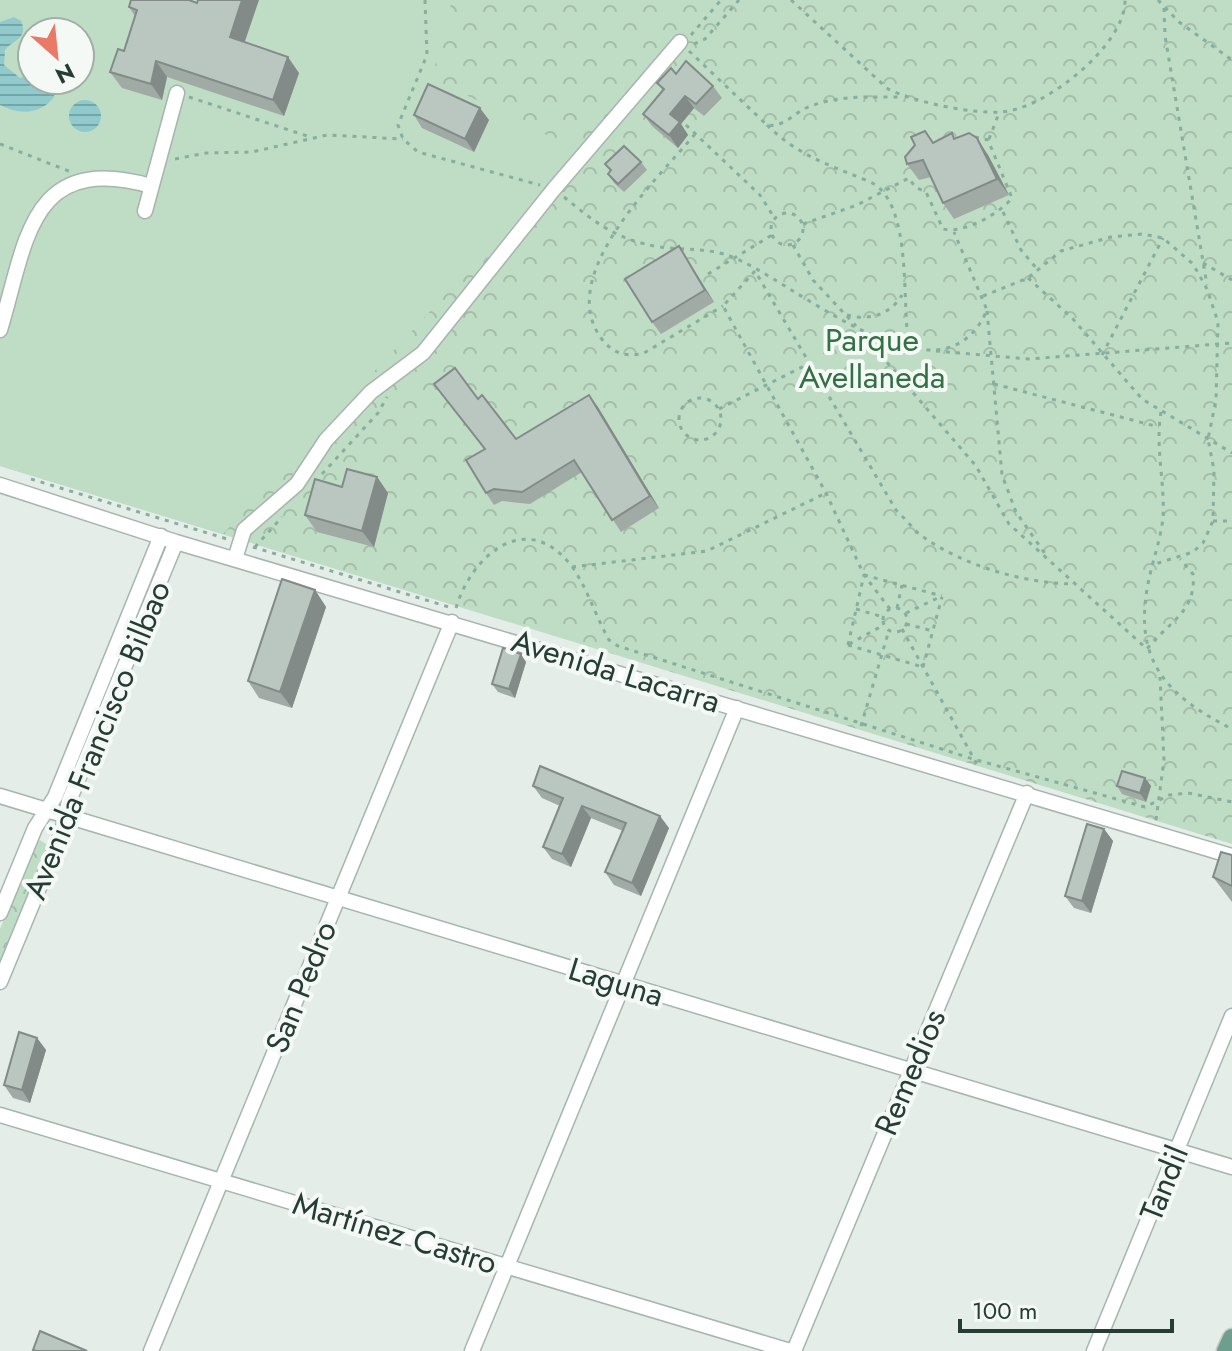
<svg xmlns="http://www.w3.org/2000/svg" width="1232" height="1351" font-family="Jost,sans-serif">
<defs>
<pattern id="park-crowns" width="20" height="18" patternUnits="userSpaceOnUse" patternTransform="scale(2)"><rect width="20" height="18" fill="#bfdcc4"/><path d="M2 6a3 3 0 1 1 6 0M12 15a3 3 0 1 1 6 0" fill="none" stroke="#a4bea9"/></pattern>
<pattern id="water-rules" width="6" height="5" patternUnits="userSpaceOnUse" patternTransform="scale(2)"><rect width="6" height="5" fill="#91cacd"/><path d="M0 2.5h6" fill="none" stroke="#76a5a7"/></pattern>
</defs>
<rect width="100%" height="100%" fill="#e4ede8"/>
<path fill="url(#park-crowns)" fill-rule="evenodd" d="M0 0H1232V844L0 466ZM32 32H80V80H32Z
M40 840 49 846 0 967V929L35 844Z"/>
<path fill="#bfdcc4" fill-rule="evenodd" d="M0 0H452L432 78 579 151 223 534 0 466ZM32 32H80V80H32Z"/>
<path fill="url(#water-rules)" d="M14 17 21 21C29 38 13 40 5 50L4 65 20 78 32 73V80H56L54 97C40 115 19 115 0 105V22Z
M69 116a16 16 0 1 1 32 0a16 16 0 1 1-32 0Z"/>
<g fill="none" stroke-linecap="round" stroke-linejoin="round">
<defs>
<path id="minor" d="M145 211 177 93
M0 330C27 241 29 152 151 186
M0 485 176 542 1232 856
M235 559 244 530 297 484 326 440 371 392 423 353 554 189 680 42
M0 796 1232 1167
M0 913 35 828 55 797 161 536
M0 982 62 832 69 801 176 542
M0 1115 790 1351
M151 1351 452 622
M472 1351 737 708
M794 1351 1027 793
M1094 1351 1232 1016"/>
<path id="major" d="M1226 1351 1232 1338"/>
</defs>
<use href="#minor" stroke="#a7b5ae" stroke-width="17"/>
<use href="#major" stroke="#c2c9c6" stroke-width="21"/>
<path stroke="#87ae9e" stroke-width="3" stroke-dasharray="4 6" stroke-linecap="butt" d="M425 0 427 55 398 125 403 139 418 152 540 185
M791 0 888 89C915 102 971 114 1001 112 1044 110 1126 45 1125 0
M1158 0 1179 22 1232 60
M1164 8 1165 36 1207 285
M691 35 721 0
M694 44 705 39 739 0
M689 51 767 125C782 128 792 115 806 108 836 95 869 97 901 97
M189 97 307 136
M686 125 760 195 775 219
M767 125C797 155 829 165 868 181 914 199 901 304 909 346
M695 134C657 180 555 275 601 338 612 353 626 358 644 353L723 306
M989 139 999 113
M0 144 71 172
M175 159 206 153 252 152 327 135 403 139
M564 197C597 224 617 240 660 247 683 250 705 248 727 255 790 276 940 418 987 310L954 232
M1003 212 1021 250 1038 270
M771 229a16 16 0 1 1 32 0a16 16 0 1 1-32 0Z
M803 224 857 205 909 178 915 187 926 192 943 229C964 234 999 214 1012 198L988 140 975 137
M793 245 813 280 856 326
M1203 263 1232 280
M708 274 772 235
M1028 278 1073 319 1142 399 1232 453
M983 296 1028 278 1061 251 1111 237 1142 234 1163 238 1193 264 1207 289 1218 322 1216 400 1208 439 1214 470 1213 521 1203 543 1193 552 1152 565
M987 311 1002 475 1016 512 1048 558
M847 315C869 321 890 315 902 295
M861 332 976 466 1009 524 1147 649C1167 623 1197 612 1193 574L1180 559
M936 351 1029 359 1232 343
M1102 355 1163 238
M994 384 1159 427
M679 419a21 21 0 1 1 42 0a21 21 0 1 1-42 0Z
M719 409 808 364
M1161 412C1155 448 1165 482 1163 517 1161 539 1152 562 1148 584 1133 661 1167 696 1232 729
M322 474 378 413 387 397
M31 479 227 539
M1213 521H1232
M253 547 452 608
M255 547 282 517
M572 567 707 551 826 493
M864 575 942 596
M456 608C472 554 528 507 573 568 588 590 596 617 609 640L618 646 973 759 1145 807 1169 795 1188 793 1232 802
M897 608 902 585
M883 620a12 12 0 1 1 24 0a12 12 0 1 1-24 0Z
M856 609 883 617
M890 609 864 575 826 493 723 306 755 271 896 510C905 518 913 530 923 537 965 566 1023 583 1073 584
M906 613 942 596
M906 624 933 631
M902 629 978 766
M849 644 884 625
M848 645 923 667
M848 645 864 575
M923 667 942 597
M861 726 889 630
M1156 820 1164 760 1160 677"/>
<use href="#minor" stroke="#fff" stroke-width="14"/>
<use href="#major" stroke="#6c9f8d" stroke-width="18"/>
</g>
<path fill="#a0aba6" d="M129 7 245 42 299 73 284 116 167 77 162 100 122 88 110 72 124 51 135 16Z
M676 74 713 86 722 98 704 116 694 108 681 124 688 135 678 148 652 126 643 114 663 91 657 83Z
M414 115 489 120 474 152 422 128Z
M956 138 988 155 1009 195 954 219 943 203 931 177 919 180 907 164 933 143Z
M641 162 647 170 624 192 614 183 608 174 610 171 605 164Z
M687 259 714 302 661 334 652 322Z
M434 384 478 399 516 439 589 395 659 508 621 532 582 472 530 504 502 501 494 505 486 493 484 449Z
M377 477 388 493 374 547 317 532 305 515 342 487Z
M315 590 326 607 292 708 259 698 248 681Z
M526 662 515 698 498 692 492 684Z
M1145 778 1151 786 1146 802 1122 794 1117 786Z
M533 786 669 828 641 896 614 885 605 872 623 831 591 818 571 867 552 859 543 847 560 806 542 798Z
M1104 829 1113 841 1091 913 1074 908 1065 896Z
M1232 855V902L1213 877Z
M37 1038 46 1050 30 1103 13 1098 4 1085Z"/>
<path fill="#828b87" d="M242 0H259L241 53 230 37Z
M288 57 299 73 284 116 273 100Z
M156 61 167 77 162 100 151 84Z
M685 96 694 108 681 124 688 135 678 148 669 135 670 114Z
M480 108 489 120 474 152 465 139Z
M977 138 988 155 1009 195 997 179Z
M679 246 687 259 714 302 705 290Z
M589 395 598 407 659 508 650 496Z
M377 477 388 493 374 547 362 531Z
M315 590 326 607 292 708 280 692Z
M521 654 526 662 515 698 509 689Z
M1145 778 1151 786 1146 802 1140 793Z
M582 806 591 818 571 867 562 854Z
M660 816 669 828 641 896 632 883Z
M1104 829 1113 841 1091 913 1082 901Z
M37 1038 46 1050 30 1103 22 1090Z"/>
<path fill="#bac7c1" stroke="#828b87" stroke-width="2" d="M131 0H189L197 3 198 0H242L230 37 288 57 273 100 156 61 151 84 110 72 118 49 124 51 137 10 129 7Z
M686 61 713 86 696 104 685 96 670 114 680 122 669 135 643 114 664 89 657 83 671 68 676 74Z
M428 84 480 108 465 139 414 115Z
M925 131 933 143 952 133 954 139 969 133 977 138 997 179 943 203 923 160 907 164 905 157 915 145 911 137Z
M624 146 641 162 618 184 608 174 611 170 605 164Z
M679 246 705 290 652 322 625 279Z
M455 368 478 399 482 395 516 439 589 395 650 496 612 520 574 460 522 492 494 489 486 493 466 460 485 449 434 384Z
M347 469 377 477 362 531 305 515 315 479 342 487Z
M282 579 315 590 280 692 248 681Z
M503 648 521 654 509 689 492 684Z
M540 766 660 816 632 883 605 872 626 823 582 806 562 854 543 847 563 798 533 786Z
M1122 771 1145 778 1140 793 1117 786Z
M1087 824 1104 829 1082 901 1065 896Z
M1221 852 1232 855V886L1213 877Z
M19 1032 37 1038 22 1090 4 1085Z
M40 1331 87 1351H37L33 1350Z"/>
<g text-anchor="middle" dominant-baseline="central" stroke-width="8" stroke-linejoin="round" paint-order="stroke">
<g font-size="32" fill="#327144" stroke="#f5f9f6">
<text x="872" y="340">Parque<tspan x="872" dy="37">Avellaneda</tspan></text>
</g>
<g font-size="32" fill="#253d34" stroke="#f5f9f6">
<text transform="translate(616 671) rotate(17)">Avenida Lacarra</text>
<text transform="translate(97 740) rotate(-68)">Avenida Francisco Bilbao</text>
<text transform="translate(616 982) rotate(17)">Laguna</text>
<text transform="translate(301 987) rotate(-68)">San Pedro</text>
<text transform="translate(910 1072) rotate(-67)">Remedios</text>
<text transform="translate(1164 1183) rotate(-68)">Tandil</text>
<text transform="translate(395 1233) rotate(17)">Martínez Castro</text>
</g>
</g>
<g transform="translate(56 56) rotate(153)"><circle r="38" fill="#f5f9f6" stroke="#a2aea8" stroke-width="2"/>
<path d="M0-6L14 30L0 20L-14 30Z" fill="#e87a67"/>
<text y="-12" font-size="22" font-weight="bold" text-anchor="middle" fill="#253d34">N</text>
</g>
<path d="M960 1319v12h212v-12" fill="none" stroke="#253d34" stroke-width="4"/>
<text x="972" y="1319" font-size="24" fill="#253d34" stroke="#f5f9f6" stroke-width="6" paint-order="stroke">100 m</text>
</svg>
